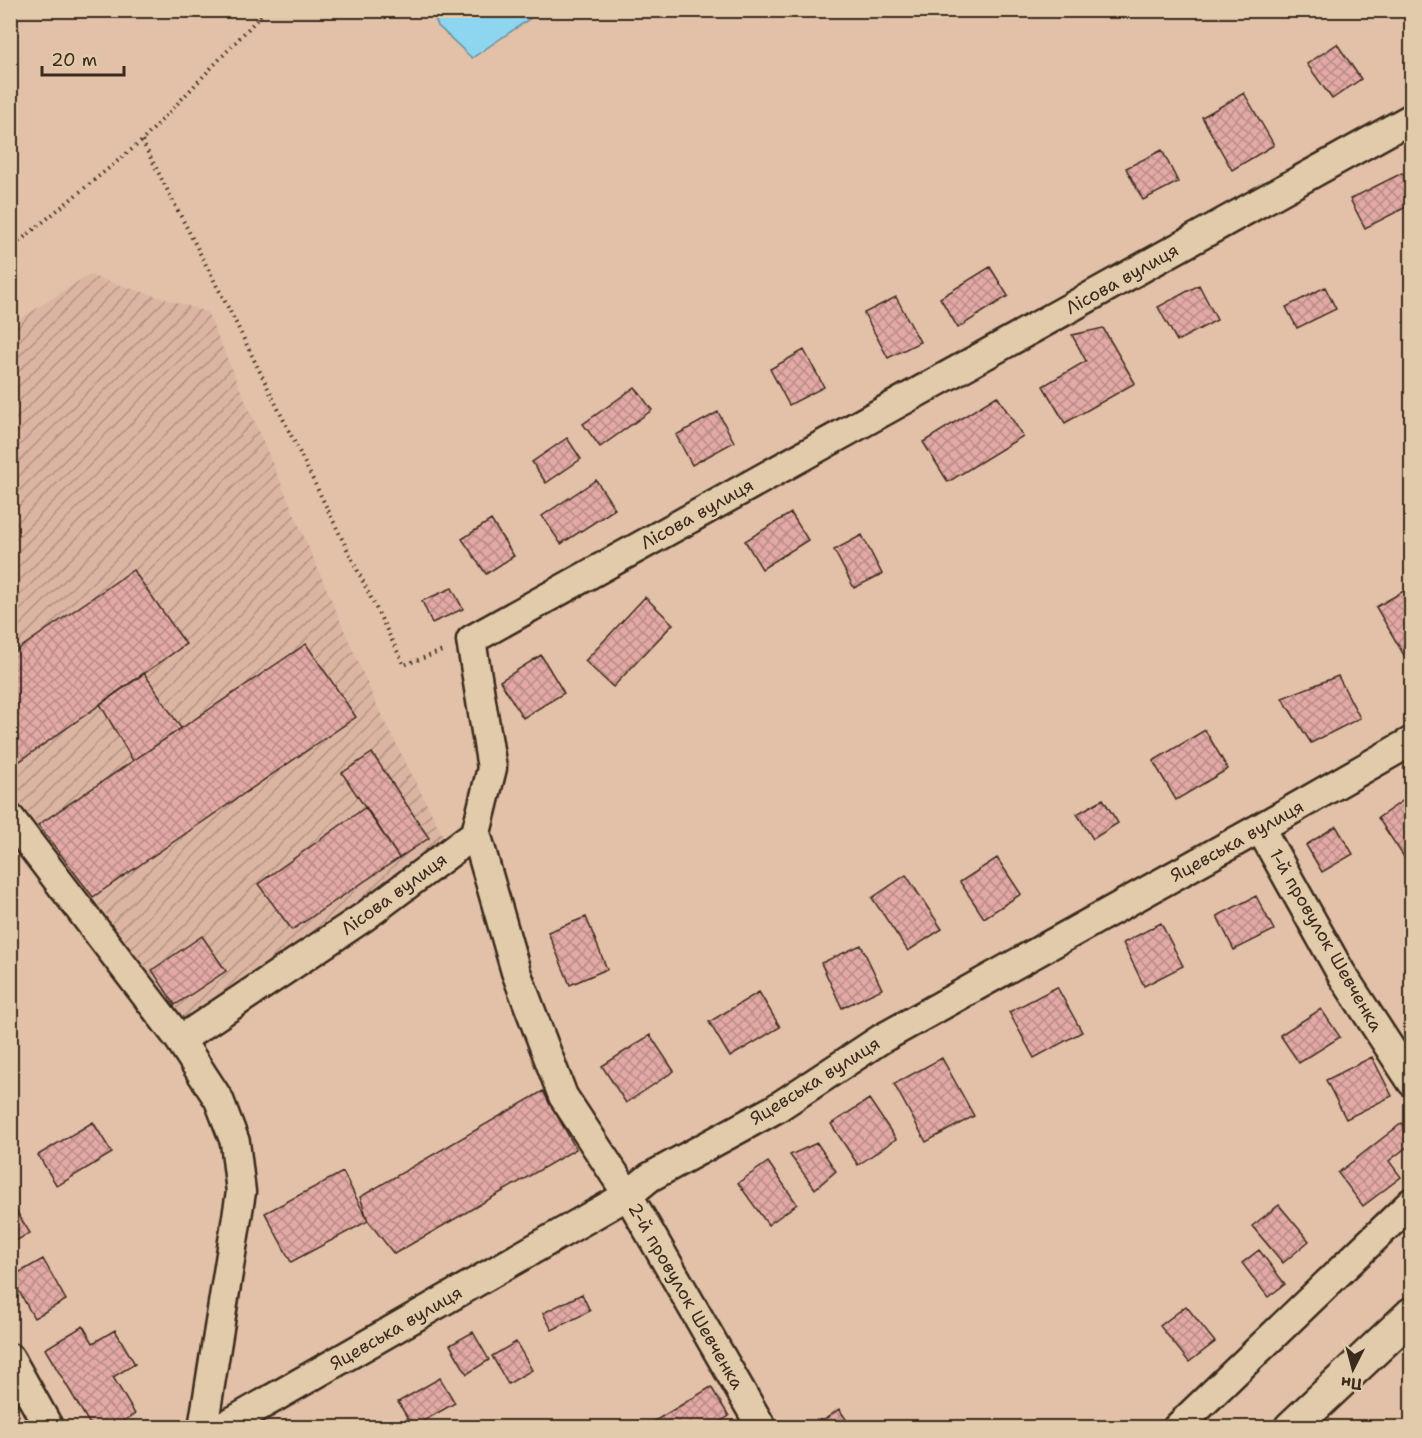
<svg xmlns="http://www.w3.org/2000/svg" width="1422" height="1438" font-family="'Shantell Sans',sans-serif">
<defs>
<pattern id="industrial-furrows" width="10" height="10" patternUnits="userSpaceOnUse" patternTransform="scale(1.5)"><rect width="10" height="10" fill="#dbb4a2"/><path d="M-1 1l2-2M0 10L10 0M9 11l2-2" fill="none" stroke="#b39383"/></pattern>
<pattern id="building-cross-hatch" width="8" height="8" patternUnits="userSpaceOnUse" patternTransform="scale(1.5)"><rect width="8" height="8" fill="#e3a9a4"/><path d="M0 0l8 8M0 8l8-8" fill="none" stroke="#b98a85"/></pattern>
</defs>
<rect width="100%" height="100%" fill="#e2c1a8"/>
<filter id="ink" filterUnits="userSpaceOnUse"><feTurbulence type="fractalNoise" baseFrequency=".0167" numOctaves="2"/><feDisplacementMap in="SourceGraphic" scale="12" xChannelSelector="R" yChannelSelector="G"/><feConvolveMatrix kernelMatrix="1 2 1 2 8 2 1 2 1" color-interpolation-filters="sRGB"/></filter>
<g filter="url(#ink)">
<path fill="url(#industrial-furrows)" d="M88 275 207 312 377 706 451 852 186 1020 38 825 11 792 10 326Z"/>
<path fill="#8ed5ef" stroke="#6d919b" stroke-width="1.5" d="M432 11V10L541 11 472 58 438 26Z"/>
<path fill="url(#building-cross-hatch)" stroke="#3b2a1e" stroke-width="1.5" d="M1337 44 1361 79 1332 99 1307 64Z
M1244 93 1274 145 1232 170 1202 117Z
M1162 150 1178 182 1143 200 1126 168Z
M1402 173 1412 192V204L1365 228 1350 199Z
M990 267 1008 296 958 328 940 298Z
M1199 285 1217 320 1177 341 1158 307Z
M1325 287 1336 309 1297 328 1286 307Z
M896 297 920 342 888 358 864 313Z
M1103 328 1135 383 1065 423 1043 386 1086 361 1072 335Z
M804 350 824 387 789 405 770 369Z
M635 387 652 410 600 447 583 424Z
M997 396 1023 436 948 482 923 442Z
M718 412 734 442 692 465 676 435Z
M567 438 581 459 546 483 532 462Z
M596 480 615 509 561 544 542 516Z
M791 513 808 540 762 569 745 541Z
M491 520 514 556 486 574 462 539Z
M862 535 882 574 854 588 834 550Z
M133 570 186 644 10 768V655Z
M452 588 463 609 432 623 422 601Z
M1407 589 1412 597V669L1376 607Z
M645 597 673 624 613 687 585 661Z
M306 644 356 717 93 897 38 825Z
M541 655 564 693 523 718 500 681Z
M144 673 181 728 133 761 100 704Z
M1338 676 1360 718 1311 743 1282 698Z
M1205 730 1228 769 1176 800 1153 761Z
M372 753 429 838 399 858 342 773Z
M1408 797 1412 803V851L1404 857 1378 818Z
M1103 799 1118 823 1093 839 1077 814Z
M366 807 399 858 292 930 258 884Z
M1336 826 1353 854 1322 872 1306 845Z
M997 858 1021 894 984 918 960 882Z
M906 875 942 929 908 951 872 898Z
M1256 896 1274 930 1234 950 1217 916Z
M586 917 607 969 570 985 548 932Z
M1161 923 1183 966 1144 986 1123 943Z
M202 936 226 971 175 1005 152 970Z
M861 945 882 989 842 1008 821 963Z
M1057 987 1082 1032 1034 1058 1009 1012Z
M759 992 780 1027 730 1057 709 1022Z
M1321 1009 1340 1037 1299 1063 1280 1035Z
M650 1035 674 1071 626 1103 602 1066Z
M1372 1057 1392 1096 1346 1119 1326 1080Z
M942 1058 974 1116 926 1142 894 1084Z
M543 1091 576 1149 394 1254 368 1221 360 1197Z
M869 1099 896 1139 858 1165 831 1124Z
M93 1122 112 1153 57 1186 38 1155Z
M1402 1123 1412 1134V1143L1389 1161 1401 1177 1363 1206 1338 1173Z
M817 1143 836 1171 815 1189 790 1155Z
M768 1162 797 1204 768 1225 738 1183Z
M343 1172 368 1221 291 1262 265 1213Z
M10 1201 30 1233 10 1244Z
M1279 1205 1309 1241 1283 1263 1252 1226Z
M1259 1250 1285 1284 1268 1297 1242 1263Z
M43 1259 66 1300 34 1318 11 1277Z
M582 1294 590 1311 552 1330 543 1313Z
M1186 1306 1215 1342 1189 1362 1160 1326Z
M83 1326 93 1343 115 1330 135 1364 113 1377 135 1414 112 1428H92L45 1349Z
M473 1332 489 1360 467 1374 450 1345Z
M516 1342 532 1370 508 1384 492 1356Z
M440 1378 455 1403 413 1427 398 1402Z
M711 1387 729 1416 720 1422 723 1428H657L653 1422Z
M839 1409 852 1428H813Z"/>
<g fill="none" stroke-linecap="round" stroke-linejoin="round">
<defs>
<path id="minor" d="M10 818 180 1040 219 1100 235 1142 241 1192 203 1428
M1260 828 1341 973 1412 1082
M476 833 516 972 563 1096 628 1195 762 1428
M180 1040 364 917 476 833 492 768 471 640 1412 118
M10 1358 49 1428
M221 1428 628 1195 650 1177 775 1109 881 1039 1260 828 1412 741
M1177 1428 1412 1202"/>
<path id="major" d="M1291 1428 1412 1314"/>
</defs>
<use href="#minor" stroke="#3b2a1e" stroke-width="33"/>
<use href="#major" stroke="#3b2a1e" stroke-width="38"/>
<path stroke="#3b2a1e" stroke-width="4" stroke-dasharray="1.5 4.5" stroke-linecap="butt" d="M142 141 235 321 404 665 445 650
M10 249 142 141 266 10"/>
<use href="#minor" stroke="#e1cbaa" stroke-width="28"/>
<use href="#major" stroke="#e1cbaa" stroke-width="33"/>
</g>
</g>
<g text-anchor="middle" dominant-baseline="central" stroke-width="5" stroke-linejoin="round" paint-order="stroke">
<g font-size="18" fill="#3b2a1e" stroke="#e1cbaa">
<text transform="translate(1122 279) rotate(-29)">Лісова вулиця</text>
<text transform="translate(697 514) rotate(-29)">Лісова вулиця</text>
<text transform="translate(1237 841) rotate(-29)">Яцевська вулиця</text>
<text transform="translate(394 894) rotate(-36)">Лісова вулиця</text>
<text transform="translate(1326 940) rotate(60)">1-й провулок Шевченка</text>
<text transform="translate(815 1081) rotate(-32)">Яцевська вулиця</text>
<text transform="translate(686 1296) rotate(60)">2-й провулок Шевченка</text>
<text transform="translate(396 1328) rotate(-30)">Яцевська вулиця</text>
</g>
</g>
<rect width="1422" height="1438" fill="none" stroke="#e1cbaa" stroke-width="36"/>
<rect x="18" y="18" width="1386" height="1402" fill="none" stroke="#3b2a1e" stroke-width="2" filter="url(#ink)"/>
<g transform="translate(1353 1369) rotate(186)" stroke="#e1cbaa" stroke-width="4.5" paint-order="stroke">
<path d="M0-4.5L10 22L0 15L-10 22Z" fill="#3b2a1e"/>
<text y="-9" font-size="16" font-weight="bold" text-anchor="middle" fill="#3b2a1e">Пн</text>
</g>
<path d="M42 66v9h82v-9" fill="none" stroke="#3b2a1e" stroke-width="3"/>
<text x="51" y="66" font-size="18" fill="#3b2a1e" stroke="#e1cbaa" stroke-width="4.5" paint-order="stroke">20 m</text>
</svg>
